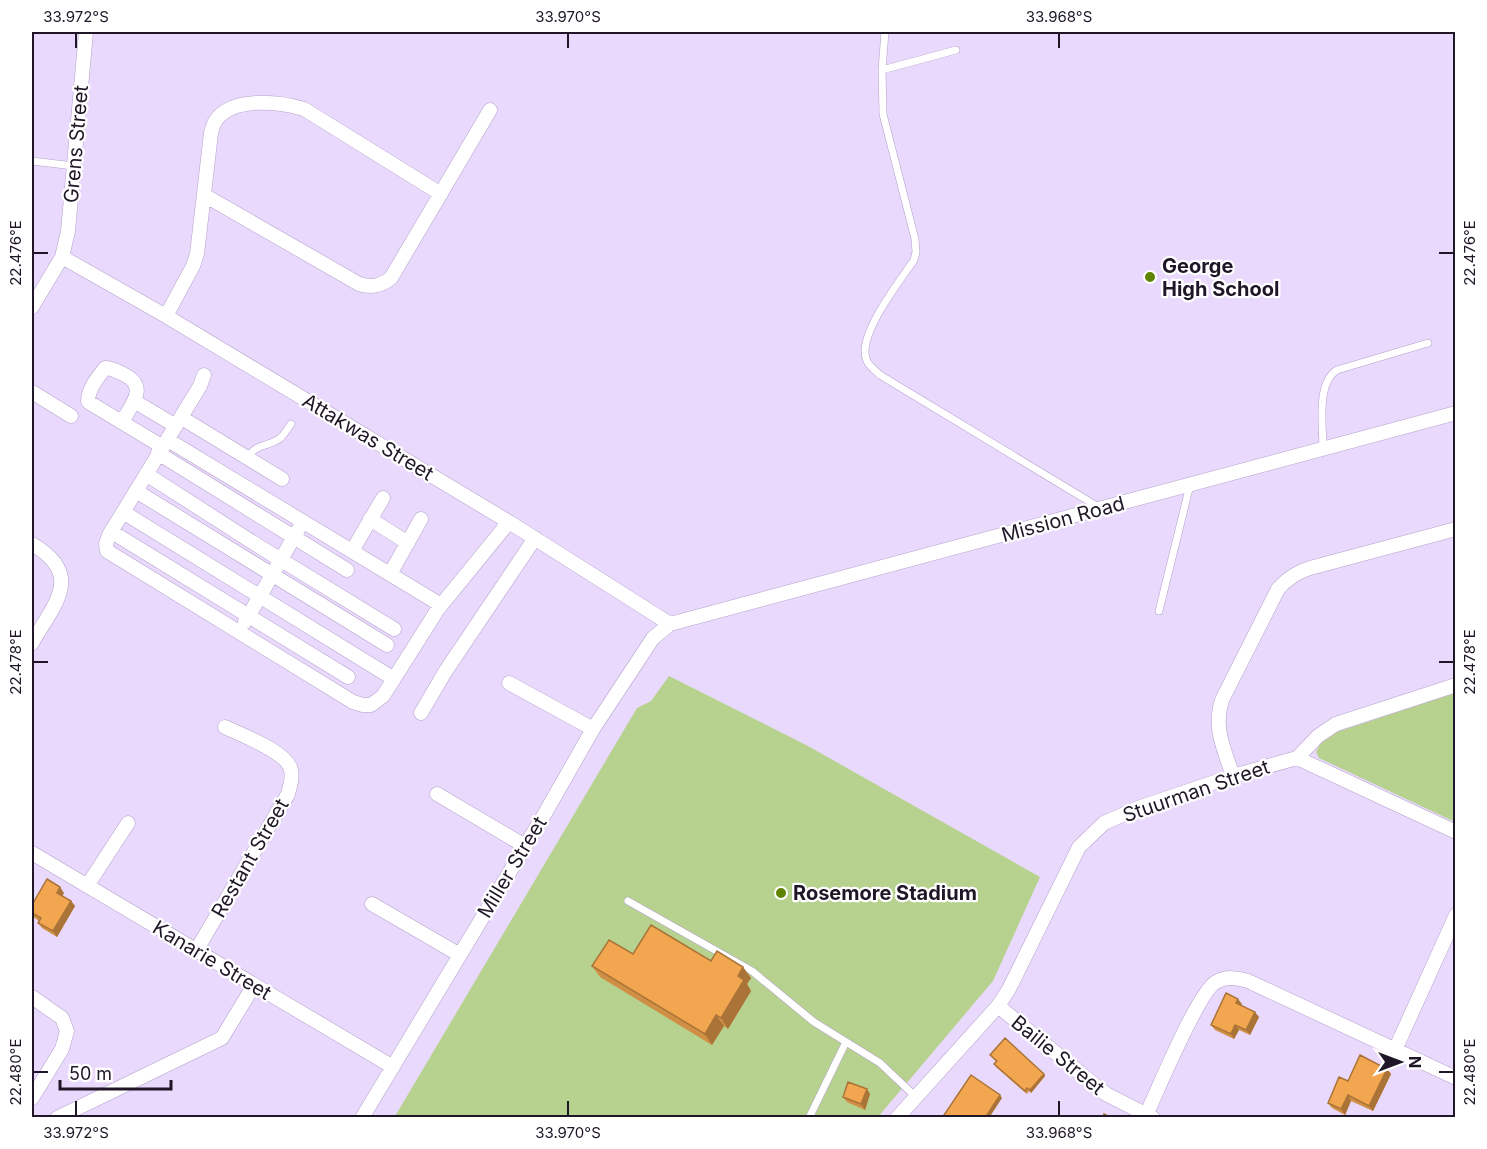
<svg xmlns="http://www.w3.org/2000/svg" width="1487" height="1149" font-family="Inter,sans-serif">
<rect width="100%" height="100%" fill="#e9d9fc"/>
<path fill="#b6d28e" d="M669 676 808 746 1040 877 993 981 878 1117 394 1118 637 708 651 701Z
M1455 693V822L1319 758 1316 752 1320 744 1337 732Z"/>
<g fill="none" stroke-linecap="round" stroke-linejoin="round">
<defs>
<path id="lane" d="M885 32 882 70 883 114 915 239 916 252 914 260C900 281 855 337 867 361 869 366 875 370 880 375L1100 508
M882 70 956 50
M32 161 74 166
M1323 449C1323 426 1316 383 1337 370L1428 343
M246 458C261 441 263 449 279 439 284 436 287 429 291 424
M1159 611 1190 485
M628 901 752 971 814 1022 880 1063 916 1097
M809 1118 846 1042"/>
<path id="street" d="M204 195 359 284C372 288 380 286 391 278L490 110
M62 257 166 316 509 522 670 624
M32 307 62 257 68 231 86 32
M166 316 193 266 197 254 211 133C212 129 214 123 216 120 233 96 280 102 304 109L441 194
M32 392 71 416
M134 401 176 426
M182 418 282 479
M122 422C132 404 149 386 123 374 117 371 112 368 105 368 98 377 88 389 88 401L90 403 163 447 109 535 106 544 107 551 353 702 363 705H371L383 696 438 609 509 522
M168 440 441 605
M164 445 200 386 204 375
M158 453 347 570
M146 474 260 547 394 629
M136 491 387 645
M123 512 394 679
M370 519 408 543
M112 532 348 677
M32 544C85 575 54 604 32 643
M352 551 383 498
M390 574 421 519
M245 622 298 530
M509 683 593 729
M421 713 445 672 535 538
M1297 758 1318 736 1336 724 1456 685
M1233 776C1224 749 1213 728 1222 700L1278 589C1288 578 1296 573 1310 568L1456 529
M437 794 525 846
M32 853 393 1067
M87 886 128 823
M372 904 460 955
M196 951 288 794C290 786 293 778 291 770 288 752 241 735 225 727
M32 997 62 1018 67 1031 62 1049 32 1098
M998 1006 1106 1094 1153 1118
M1395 1050 1456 915
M1146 1115C1158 1090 1198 992 1216 982 1227 976 1237 978 1248 981L1456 1078
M57 1118 222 1038 254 985
M362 1118 544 815 593 729 653 638 670 624 1456 413
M897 1118 998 1006 1009 989 1079 847 1104 823 1138 808 1233 776 1297 758 1456 832"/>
</defs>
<use href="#lane" stroke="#b5a1cb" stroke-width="8"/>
<use href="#street" stroke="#b5a1cb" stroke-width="15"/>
<use href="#lane" stroke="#fff" stroke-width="7"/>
<use href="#street" stroke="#fff" stroke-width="14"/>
</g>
<path fill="#d18f45" d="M64 893 62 896 71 901 75 906 57 937 42 928 38 923 39 921 32 916V905Z
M633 954 711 961 743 967 751 978 747 984 751 991 728 1029 724 1026 712 1045 600 977 592 966Z
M1242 1004 1241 1005 1259 1017 1250 1035 1239 1030 1234 1039 1215 1030 1211 1025Z
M990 1055 1044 1074 1045 1076 1031 1093 1029 1091 1027 1094 996 1067 994 1064 996 1062Z
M1387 1069 1391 1074 1373 1111 1351 1101 1345 1115 1332 1108 1328 1103 1348 1081Z
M870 1094 865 1110 847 1102 843 1097Z"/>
<path fill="#aa7438" d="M60 887 64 893 61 898 57 893Z
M71 901 75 906 57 937 53 931Z
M743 967 751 978 747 984 751 991 728 1029 721 1018 738 976Z
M1238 999 1242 1004 1240 1008 1236 1003Z
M1255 1012 1259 1017 1250 1035 1246 1030Z
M716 1015 724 1026 712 1045 705 1034Z
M1235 1025 1239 1030 1234 1039 1231 1034Z
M1387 1069 1391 1074 1373 1111 1369 1106Z
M1044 1074 1045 1076 1031 1093 1030 1090Z
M867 1089 870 1094 865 1110 861 1104Z
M1000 1095 1002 1098 989 1118H985Z
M1348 1095 1351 1101 1345 1115 1341 1109Z"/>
<path fill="#f3a650" stroke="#aa7438" stroke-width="1.5" d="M47 879 60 887 57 893 71 901 53 931 38 923 41 918 32 913V905Z
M651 925 711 961 717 951 743 967 738 976 744 980 721 1018 716 1015 705 1034 592 966 609 940 633 954Z
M1226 993 1238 999 1236 1003 1255 1012 1246 1030 1235 1025 1231 1034 1211 1025Z
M1005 1038 1044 1074 1030 1090 1027 1088 1025 1091 994 1064 997 1061 990 1055Z
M1360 1055 1387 1069 1369 1106 1348 1095 1341 1109 1328 1103 1339 1077 1348 1081Z
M971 1075 1000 1095 985 1118H942Z
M848 1082 867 1089 861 1104 843 1097Z
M1104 1114 1112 1118H1103Z"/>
<path fill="none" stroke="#1f1727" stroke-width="2" d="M76 33V48M568 33V48M1059 33V48M33 253H48M1439 253H1454M33 662H48M1439 662H1454M33 1072H48M1439 1072H1454M76 1101V1116M568 1101V1116M1059 1101V1116"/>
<g fill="#5e8300" stroke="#fff" stroke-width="2">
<circle cx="1150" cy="277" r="6"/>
<circle cx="781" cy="893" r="6"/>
</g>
<g text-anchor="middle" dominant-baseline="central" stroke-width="4.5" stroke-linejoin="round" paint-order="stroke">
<g font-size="20" fill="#1f1727" stroke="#fff">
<text transform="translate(76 144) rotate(-85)">Grens Street</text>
<text transform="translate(368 437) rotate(31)">Attakwas Street</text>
<text transform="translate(1063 519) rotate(-15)">Mission Road</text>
<text transform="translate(1196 791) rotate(-19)">Stuurman Street</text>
<text transform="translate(250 858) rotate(-60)">Restant Street</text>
<text transform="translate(512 867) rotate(-59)">Miller Street</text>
<text transform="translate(212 960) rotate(31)">Kanarie Street</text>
<text transform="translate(1058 1055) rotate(39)">Bailie Street</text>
</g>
<g font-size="20" font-weight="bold" fill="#1f1727" stroke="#fff" text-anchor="start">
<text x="1162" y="266">George<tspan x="1162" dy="23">High School</tspan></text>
<text x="793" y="893">Rosemore Stadium</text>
</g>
</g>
<rect width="1487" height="1149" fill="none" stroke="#ffffff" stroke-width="66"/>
<g transform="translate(1400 1062) rotate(90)" stroke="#ffffff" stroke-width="4.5" paint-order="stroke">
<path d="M0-4.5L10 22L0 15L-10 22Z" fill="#1f1727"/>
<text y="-9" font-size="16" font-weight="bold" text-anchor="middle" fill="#1f1727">N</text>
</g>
<path d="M60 1080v9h111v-9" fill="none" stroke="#1f1727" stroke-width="3"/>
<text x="69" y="1080" font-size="18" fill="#1f1727" stroke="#ffffff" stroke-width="4.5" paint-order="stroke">50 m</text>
<rect x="33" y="33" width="1421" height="1083" fill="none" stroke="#1f1727" stroke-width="2"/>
<g font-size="15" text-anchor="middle" fill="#1f1727">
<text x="76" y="22">33.972°S</text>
<text x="568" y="22">33.970°S</text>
<text x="1059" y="22">33.968°S</text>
<text transform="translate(1470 253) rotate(-90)" y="5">22.476°E</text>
<text transform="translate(16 253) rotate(-90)" y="5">22.476°E</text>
<text transform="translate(1470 662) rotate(-90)" y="5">22.478°E</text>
<text transform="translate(16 662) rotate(-90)" y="5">22.478°E</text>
<text transform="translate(1470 1072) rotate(-90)" y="5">22.480°E</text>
<text transform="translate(16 1072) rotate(-90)" y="5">22.480°E</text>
<text x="76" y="1138">33.972°S</text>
<text x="568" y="1138">33.970°S</text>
<text x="1059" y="1138">33.968°S</text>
</g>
</svg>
